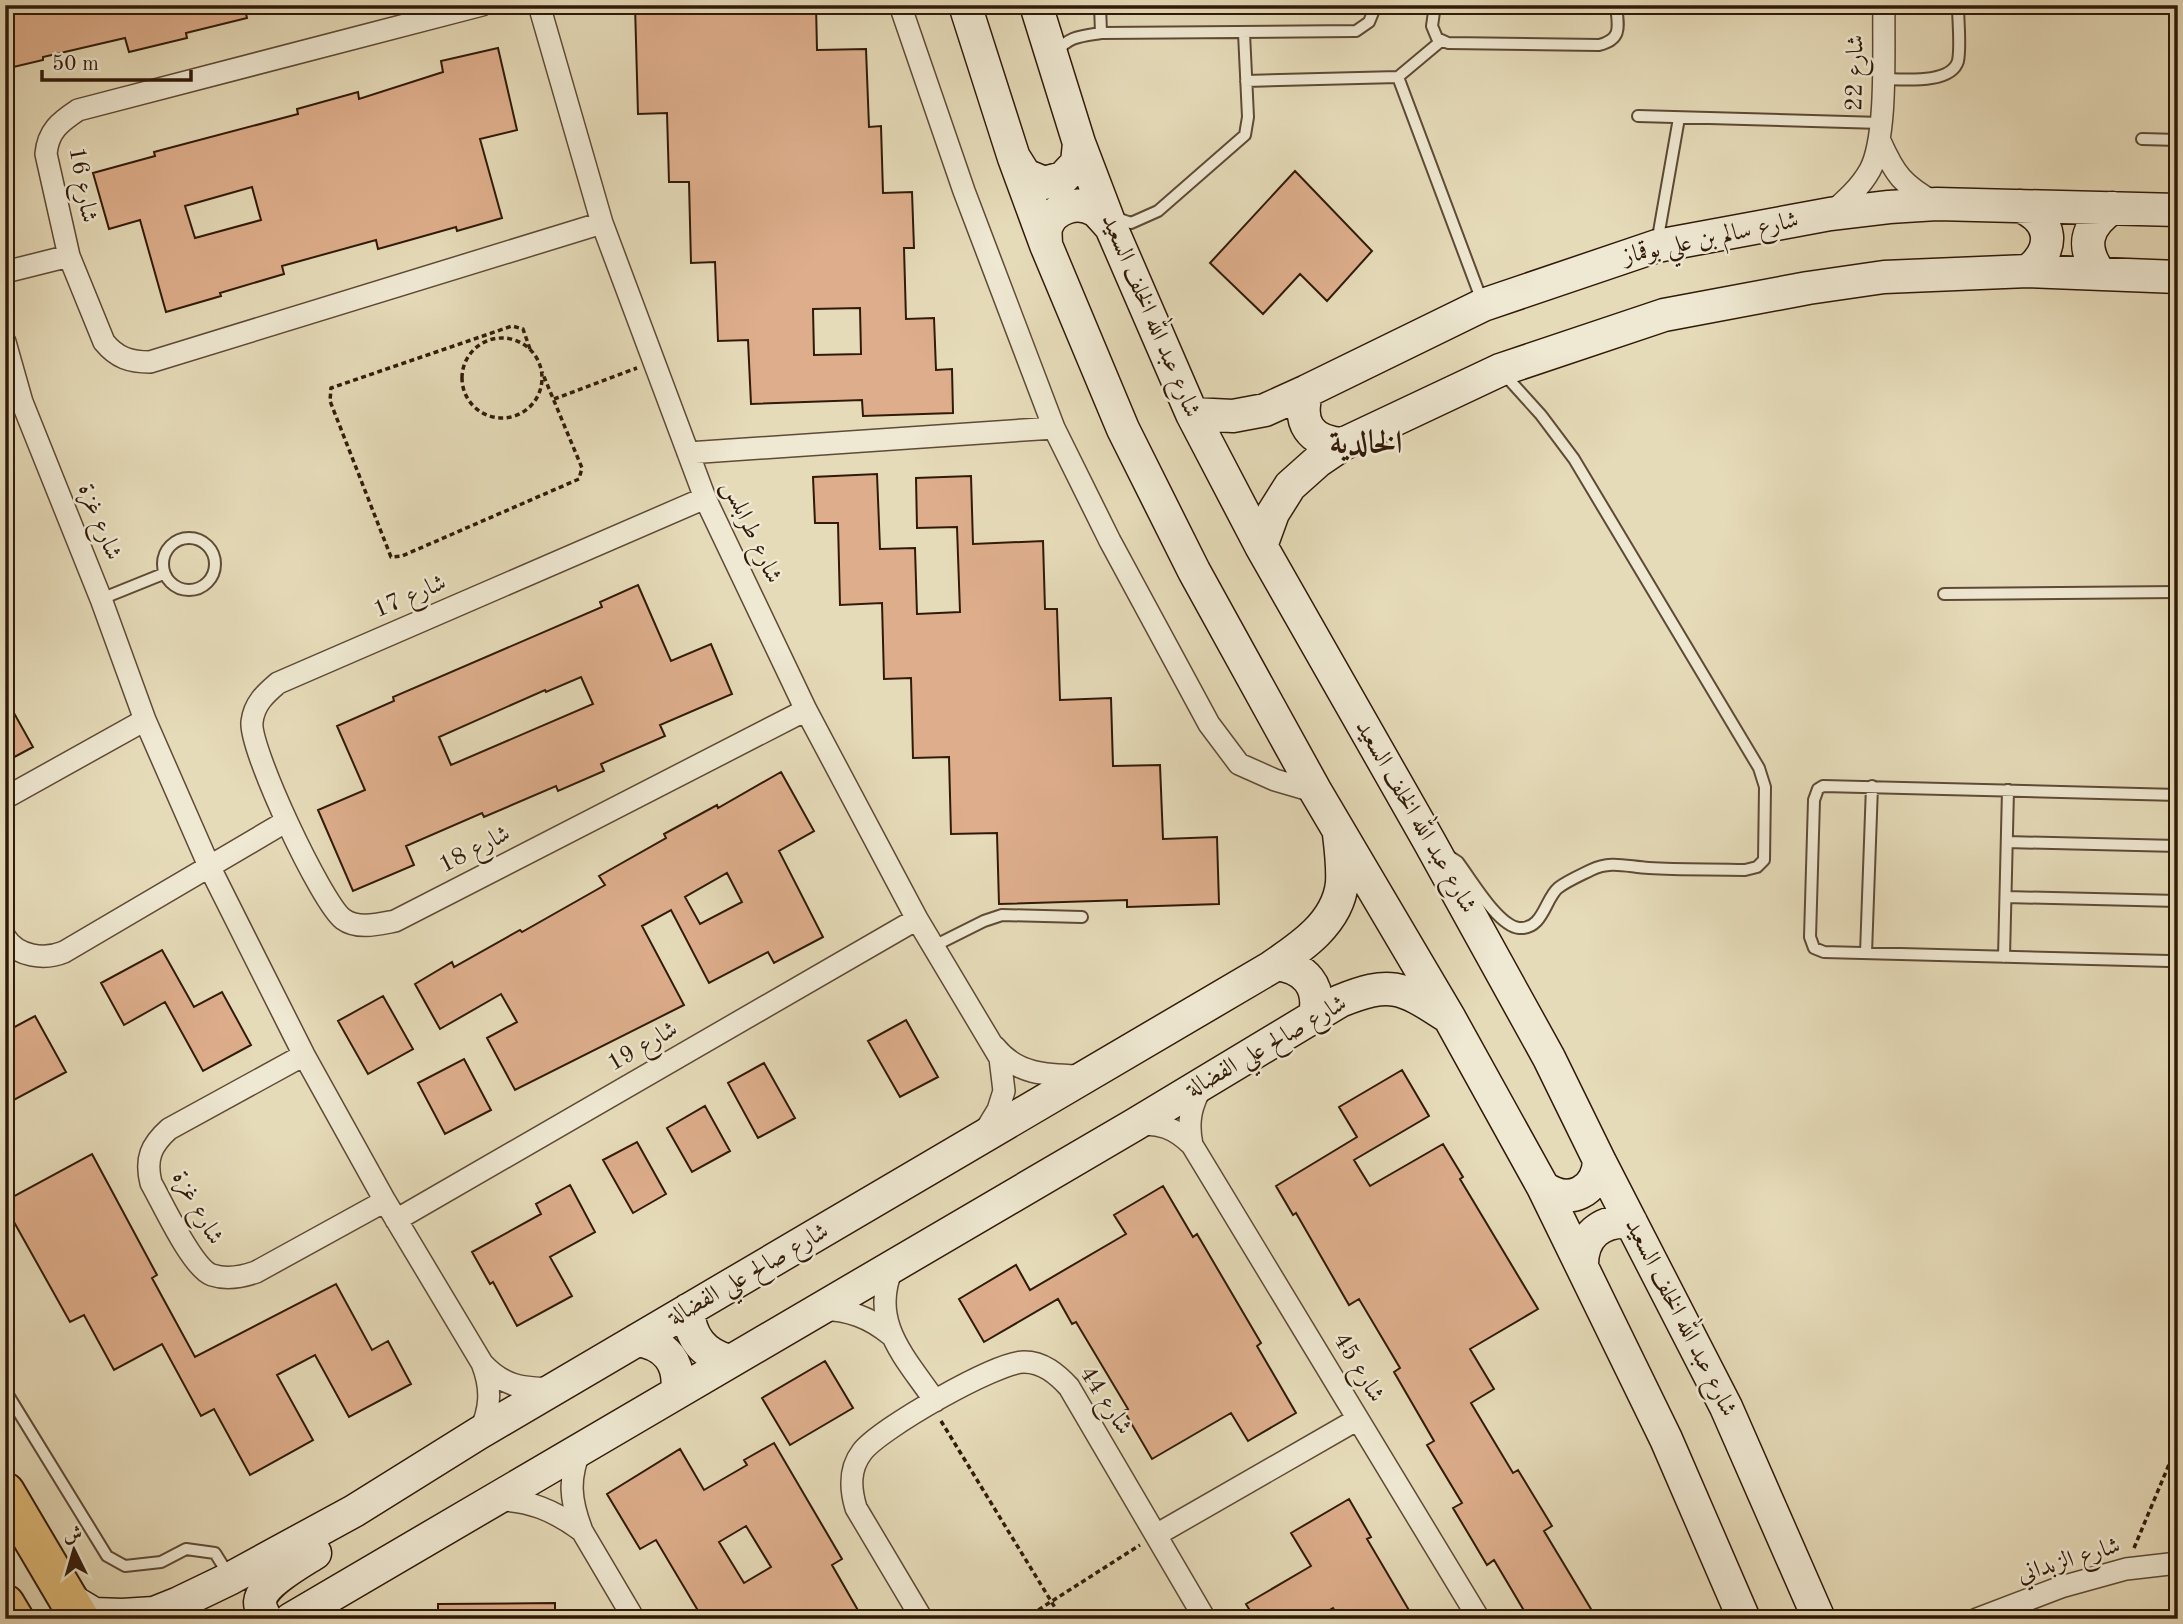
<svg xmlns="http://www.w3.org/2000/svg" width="2183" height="1624" font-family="'Old Standard TT',Amiri,serif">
<rect width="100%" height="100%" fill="#e6dbb9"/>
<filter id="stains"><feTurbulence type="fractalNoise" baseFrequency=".00286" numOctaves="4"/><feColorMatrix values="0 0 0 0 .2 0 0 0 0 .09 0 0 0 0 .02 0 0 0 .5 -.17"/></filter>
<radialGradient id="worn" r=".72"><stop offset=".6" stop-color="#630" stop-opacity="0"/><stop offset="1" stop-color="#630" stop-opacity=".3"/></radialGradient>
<path fill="#deae8c" stroke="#301a09" stroke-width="2" fill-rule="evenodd" d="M5 5H244L247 18 186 33 187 38 129 52 125 38 43 57V60L5 69Z
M635 5H816L817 50 866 49 869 127 881 126 883 193 912 192 914 248H904L906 319 934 318 936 370 952 369 953 413 863 416 862 400 751 404 748 340 718 341 715 262 691 263 689 182H669L667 113 638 114ZM860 308 861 354 814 355 813 309Z
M498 48 517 130 480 139 502 218 457 231 456 227 378 249 376 240 282 266 284 274 220 293 221 296 166 312 140 220 109 229 93 173 155 156 154 152 298 114 297 109 358 92 359 99 443 72 441 61ZM252 187 261 220 195 238 185 206Z
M1295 171 1372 251 1327 301 1300 274 1263 314 1210 263Z
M877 474 880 549 915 548 917 614 960 612 957 527 917 528 916 478 971 476 973 544 1043 541 1045 609H1057L1060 700 1111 698 1113 766 1160 765 1163 839 1217 837 1219 904 1127 907V900L999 904 997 833 951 834 949 757 913 758 911 678 884 679 882 603 840 605 838 523H815L813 477Z
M638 585 671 661 711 644 732 694 660 725 665 736 601 764 604 771 558 791 556 786 484 817 482 813 406 846 414 865 353 891 318 810 365 790 337 726 394 701 393 697 602 607 600 602ZM581 677 593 704 451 765 439 737 545 690 546 692Z
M5 697 33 747 5 762Z
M781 772 814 831 779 851 823 937 774 963 768 952 709 983 671 910 642 926 684 1005 515 1090 487 1038 517 1022 501 994 440 1029 415 984 452 962 454 967 520 930 522 932 605 885 599 876 666 838 664 834 717 805 718 808ZM727 873 742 902 700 924 685 897Z
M162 950 194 1007 222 992 251 1045 203 1071 165 1002 124 1025 101 983Z
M383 996 413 1049 368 1074 338 1021Z
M35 1016 66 1072 12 1101 5 1088V1032Z
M906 1020 938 1077 900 1097 868 1041Z
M464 1059 491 1110 445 1134 418 1083Z
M764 1063 795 1118 758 1138 728 1083Z
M1402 1070 1429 1116 1354 1160 1370 1186 1443 1144 1463 1177 1460 1179 1538 1309 1470 1349 1494 1389 1471 1403 1513 1473 1518 1470 1552 1526 1544 1531 1597 1619H1529L1494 1560 1487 1565 1453 1508 1462 1503 1427 1445 1434 1441 1394 1372 1400 1368 1359 1299 1349 1305 1296 1213 1293 1215 1276 1186 1357 1137 1339 1107Z
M705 1106 730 1151 692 1172 667 1128Z
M637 1142 666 1194 633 1213 603 1160Z
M92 1154 157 1275 152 1278 195 1357 336 1284 372 1350 388 1341 411 1384 349 1417 315 1355 277 1375 313 1440 250 1475 214 1409 201 1416 162 1344 114 1370 84 1315 70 1322 5 1206V1201Z
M570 1185 595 1232 550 1257 572 1296 517 1326 493 1282 490 1284 472 1252 541 1214 536 1204Z
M1163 1186 1193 1237 1197 1234 1261 1343 1257 1346 1296 1413 1248 1441 1231 1413 1152 1459 1124 1411 1128 1409 1076 1322 1072 1324 1058 1299 984 1342 959 1299 1016 1265 1030 1290 1126 1234 1114 1215Z
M825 1361 853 1408 790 1445 762 1398Z
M774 1443 842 1559 832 1565 863 1619H703L656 1540 640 1549 607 1494 680 1449 704 1490 747 1465 744 1460ZM746 1526 771 1567 744 1583 719 1542Z
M1349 1499 1371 1537 1367 1539 1410 1612 1400 1619H1340L1333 1608 1314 1619H1255L1246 1604 1311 1566 1291 1533Z
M555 1603V1619H438V1604Z"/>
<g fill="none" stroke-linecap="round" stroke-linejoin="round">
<defs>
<path id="lane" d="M1100 5 1101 33
M1435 5 1432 26 1437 38 1448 43 1599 45C1623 39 1618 26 1616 5
M1056 53C1068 36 1082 36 1101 33L1356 31 1369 22 1376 5
M1398 77 1482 301
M1882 79C1901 79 1951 85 1958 61 1961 46 1958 21 1958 5
M1246 81 1398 77 1441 41
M1638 116 1881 123
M2142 139 2178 140
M1114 217 1131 223 1158 211 1245 135 1248 117 1244 33
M1657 243 1679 118
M163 564a26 26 0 1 1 52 0a26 26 0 1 1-52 0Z
M1944 594 2178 592
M101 599 163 574
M2178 795 1823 786 1818 789 1814 800 1810 937 1814 948 1824 952 2169 961 2178 958
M2007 842 2178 846
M1452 858 1458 862C1471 879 1498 926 1519 928 1543 930 1545 899 1558 888 1567 881 1581 875 1591 870 1611 860 1628 867 1649 868 1681 870 1713 869 1745 870L1757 867 1764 860 1765 787 1759 768 1574 459 1541 415 1504 374
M2006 897 2178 901
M934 946 984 921 1002 915 1082 917
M1866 953 1872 786
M2004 957 2008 790
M5 1390 107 1556 125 1566 161 1562 186 1549 215 1553 230 1577"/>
<path id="street" d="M482 5 78 110C60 122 48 131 46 154L69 256 104 342C117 358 130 362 150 362L602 223
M539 5 602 223 705 498 806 710 917 919 1000 1058 1004 1091 998 1110 984 1133
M900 5 964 191 1054 428 1110 541 1209 724 1239 764 1275 780 1316 792
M1880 141C1895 175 1903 185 1935 203
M1830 214C1845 201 1860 188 1870 170 1888 136 1883 47 1884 5
M5 272 69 256
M5 342 22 402 101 599 145 720 209 866 304 1055 385 1201 482 1363C492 1388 491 1410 479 1433
M688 453 1054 428
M705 498 278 683C265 694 254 704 252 722 249 749 321 902 343 919 358 930 379 924 395 921L806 710
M5 798 145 720
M5 937C17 957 45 960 64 952L285 822
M995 1047C1018 1076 1050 1075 1084 1076
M304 1055 169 1129C151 1145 145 1159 151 1183 163 1204 192 1268 212 1275 227 1280 242 1277 256 1272L385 1201
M1136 1125C1159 1122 1175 1128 1192 1145L1479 1619
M1192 1145C1187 1121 1191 1105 1203 1084
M396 1220 917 919
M893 1267C868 1322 906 1358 935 1401
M821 1309C849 1310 869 1317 891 1335
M482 1363C504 1387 522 1388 553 1389
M581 1448C568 1478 570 1500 582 1531L634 1619
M494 1500C528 1499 555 1511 582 1531
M1156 1535 1358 1419
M922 1619 856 1508C850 1488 849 1469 862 1452 879 1429 996 1362 1024 1362 1043 1362 1057 1374 1069 1387L1205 1619
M1977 1619 2061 1587 2126 1569 2178 1563"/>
<path id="secondary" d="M965 5 1014 158 1046 245 1123 429 1194 571 1316 792 1450 1019 1543 1187 1666 1439 1744 1619
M1036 5 1079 143 1111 227 1192 414 1261 546 1429 841 1549 1058 1599 1160 1726 1407 1819 1619
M1015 159 1025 175 1044 183 1063 178 1077 163 1079 143
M2020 206C2053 220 2056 249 2028 271
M1046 245C1046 240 1045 233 1046 228 1052 208 1078 199 1096 211 1101 215 1106 222 1111 227
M2100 274C2081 247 2085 227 2112 208
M1307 391C1297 423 1310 442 1343 444
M1192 414 1233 416 1265 410 1307 391 1483 305 1657 246 1830 214 1889 207 1937 204 2178 210
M1261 546 1273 513 1290 486 1318 461 1343 444 1500 370 1664 315 1808 288 1884 277 2028 271 2178 277
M1276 964C1305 967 1321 986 1315 1015
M1543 1187C1568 1206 1598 1192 1599 1160
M1582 1267C1581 1236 1601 1219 1631 1222
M688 1310C690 1337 703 1354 729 1361
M637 1340C666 1344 681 1363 677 1392
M69 1599 94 1614 122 1615 154 1613 179 1603 231 1578 354 1511 479 1433 1270 968C1300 948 1338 923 1342 883 1343 867 1341 850 1339 834
M266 1619C263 1613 260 1609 260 1602 261 1584 301 1562 315 1553
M291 1619 1134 1125 1340 1001C1390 981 1401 986 1445 1015"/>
<path id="highway" d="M5 1492 80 1619
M5 1604 14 1619"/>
</defs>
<use href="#lane" stroke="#5e4a35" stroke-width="14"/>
<use href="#street" stroke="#5e4a35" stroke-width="24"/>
<use href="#secondary" stroke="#301a09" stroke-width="35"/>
<use href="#highway" stroke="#301a09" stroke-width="42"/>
<path stroke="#301a09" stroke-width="3.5" stroke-dasharray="5 3.5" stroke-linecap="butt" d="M462 378a40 40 0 1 1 80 0a40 40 0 1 1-80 0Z
M530 349 523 329 512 326 331 388 330 401 391 557 402 556 579 479 582 468 542 372
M554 399 637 368
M941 1421 1062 1619
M2134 1548 2178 1443
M1024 1619 1140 1545"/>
<use href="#lane" stroke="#efe8d2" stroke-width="10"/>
<use href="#street" stroke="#efe8d2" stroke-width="21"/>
<use href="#secondary" stroke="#efe8d2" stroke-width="32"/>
<use href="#highway" stroke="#e3be7c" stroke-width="38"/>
</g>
<g text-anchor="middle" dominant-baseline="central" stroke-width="5" stroke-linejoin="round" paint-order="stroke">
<g font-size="24" fill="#301a09" stroke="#efe8d2">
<text transform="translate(1856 73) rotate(-89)">شارع 22</text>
<text transform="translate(82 185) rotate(80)">شارع 16</text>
<text transform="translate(1711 239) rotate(-12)">شارع سالم بن علي بوقماز</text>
<text transform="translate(1150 316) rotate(67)">شارع عبد الله الخلف السعيد</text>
<text transform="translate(99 522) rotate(68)">شارع غزة</text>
<text transform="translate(751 532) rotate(65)">شارع طرابلس</text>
<text transform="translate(410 597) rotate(-23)">شارع 17</text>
<text transform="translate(1415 817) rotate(60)">شارع عبد الله الخلف السعيد</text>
<text transform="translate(475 850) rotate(-27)">شارع 18</text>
<text transform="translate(643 1047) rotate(-30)">شارع 19</text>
<text transform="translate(1267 1047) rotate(-30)">شارع صالح علي الفضالة</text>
<text transform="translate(197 1208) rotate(61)">شارع غزة</text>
<text transform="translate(749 1275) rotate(-30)">شارع صالح علي الفضالة</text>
<text transform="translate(1680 1318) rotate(63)">شارع عبد الله الخلف السعيد</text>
<text transform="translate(1358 1368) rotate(59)">شارع 45</text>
<text transform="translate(1105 1401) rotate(57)">شارع 44</text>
<text transform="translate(2069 1561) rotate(-17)">شارع الزبداني</text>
</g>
<g font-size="32" font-weight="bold" fill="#301a09" stroke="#efe8d2">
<text x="1366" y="445">الخالدية</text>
</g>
</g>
<rect width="2183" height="1624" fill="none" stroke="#e6dbb9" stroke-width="28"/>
<rect x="7" y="7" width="2169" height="1610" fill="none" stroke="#301a09" stroke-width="3.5"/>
<rect x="14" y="14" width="2155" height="1596" fill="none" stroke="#301a09" stroke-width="2"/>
<g transform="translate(74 1550) rotate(355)" stroke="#efe8d2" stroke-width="5" paint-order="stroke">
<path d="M0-5L12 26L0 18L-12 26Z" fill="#301a09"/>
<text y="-10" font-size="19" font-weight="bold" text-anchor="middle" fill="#301a09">ش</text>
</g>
<path d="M42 70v10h149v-10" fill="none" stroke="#301a09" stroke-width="3.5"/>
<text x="52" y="70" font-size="21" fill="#301a09" stroke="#efe8d2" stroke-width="5" paint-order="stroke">50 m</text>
<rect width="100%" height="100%" filter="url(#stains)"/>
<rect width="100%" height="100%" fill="url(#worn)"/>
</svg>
